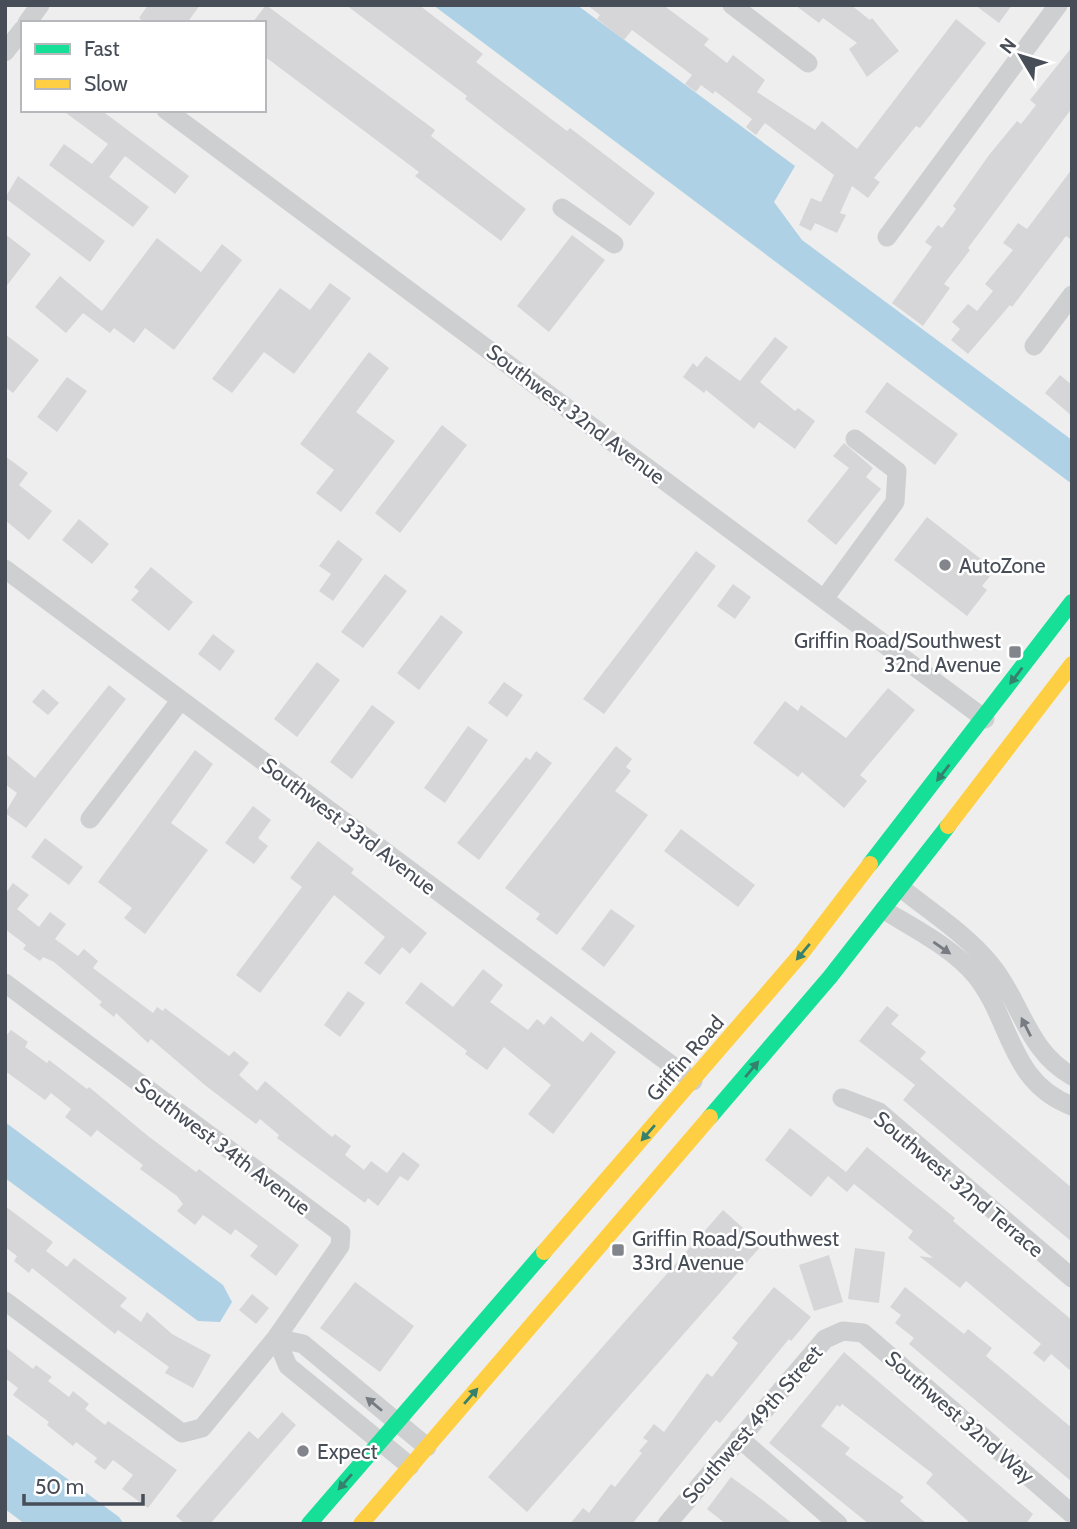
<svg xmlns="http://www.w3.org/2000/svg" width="1077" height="1529" font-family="Cabin,sans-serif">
<rect width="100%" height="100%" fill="#efeeee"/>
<path fill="#aed1e5" d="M433 5H577L795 166 774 202 802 240 1072 440V484Z
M5 1122 223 1285 232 1302 220 1322 198 1321 5 1178Z
M5 1433 119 1517 124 1524H25L5 1509Z"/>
<path fill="#d6d6d8" d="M148 5H200L187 23H146L139 18Z
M266 5 435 130 431 136 526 209 501 241 415 176 419 172 264 56V23H252Z
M346 5H419L483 54 476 62 567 131 570 128 655 193 630 226 465 99 467 96Z
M587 5H663L709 39 704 45 727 63 733 55 765 80 757 92 815 130 822 121 857 149 956 19 986 43 920 128 916 126 874 178 880 182 868 198 852 186 840 213 846 215 837 233 815 223 811 231 799 225 811 198 821 202 834 175 765 123 756 135 746 127 752 119 715 91 713 94 701 85 696 92 685 84 692 75 632 30 624 40 597 19 600 15Z
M795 5H851L870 20 872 18 899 51 867 77 849 49 857 43 823 18 819 23Z
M975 5H1012L999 23Z
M1072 47V108L968 248 970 250 944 284 950 288 923 326 892 303 932 247 925 242 938 225 942 228 956 209 953 206 989 155 1017 121 1021 124 1036 105 1030 100Z
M62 110H101L189 176 175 194 125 156 109 177 149 207 133 227 49 165 64 144 92 164 108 144Z
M1072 169V240L1066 236 1012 307 1010 305 968 354 951 340 960 329 952 322 968 304 977 311 993 291 985 284 1013 250 1003 243 1018 223 1027 229Z
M18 176 105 241 90 262 5 198Z
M5 234 31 254 5 288Z
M572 235 605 260 549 332 517 306Z
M157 238 201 272 222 244 242 260 174 350 145 328 134 343 114 328 110 333 83 313 66 333 35 307 60 276 102 311Z
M330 283 351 298 294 374 264 352 232 393 212 379 280 288 310 310Z
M5 334 39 360 13 393 5 387Z
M775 337 788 347 760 382 795 411 798 408 815 421 795 449 759 422 754 429 706 390 704 393 683 377 693 363 697 367 706 356 740 381Z
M369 352 389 368 356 412 395 441 341 512 316 493 334 470 300 444Z
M1060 375 1072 385V416L1045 393Z
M67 377 87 391 57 432 37 417Z
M887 382 958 434 935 465 865 412Z
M442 425 467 445 400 533 375 513Z
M844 443 873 468 866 477 881 489 836 545 807 521 849 468 833 456Z
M5 456 28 473 19 485 52 511 29 540 5 520Z
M927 517 995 570 982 586 987 590 967 616 894 560Z
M79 519 109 544 92 564 62 540Z
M338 540 363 559 333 601 319 591 331 574 319 566Z
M696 551 716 566 604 714 583 699Z
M151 567 193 602 169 631 131 600 139 591 134 587Z
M385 574 407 591 363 648 341 632Z
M733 584 751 597 735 619 717 606Z
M441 615 463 632 419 690 397 673Z
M213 634 235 651 220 671 198 654Z
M317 662 340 680 297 737 274 719Z
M504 682 523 695 507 717 488 703Z
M109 685 126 699 26 828 5 813 17 793 5 784V753L35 778Z
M888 688 915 710 860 775 867 781 844 808 802 772 798 777 753 743 785 701 798 711 801 705 846 738Z
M43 689 59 703 48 715 32 702Z
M372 705 395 722 352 779 330 762Z
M468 726 488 740 445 803 424 788Z
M616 746 632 759 626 767 631 771 615 791 648 815 557 935 536 919 540 914 505 888Z
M195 750 213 764 171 823 208 850 145 934 124 918 132 908 98 882Z
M536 751 552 763 479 860 457 843 526 757 530 760Z
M253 806 271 820 258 838 268 846 254 864 225 843Z
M681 829 755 885 738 907 664 851Z
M45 838 83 867 69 885 31 857Z
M318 841 354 869 351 873 427 933 410 954 402 947 380 975 364 963 385 937 334 895 260 993 236 975 302 887 290 878Z
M13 883 29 895 17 909 39 927 50 912 66 924 55 939 78 956 84 949 98 961 93 968 153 1013 157 1007 163 1011 165 1008 229 1056 234 1051 249 1063 239 1075 257 1091 265 1081 332 1137 335 1134 351 1146 345 1155 364 1170 371 1161 387 1173 403 1152 420 1165 408 1181 400 1176 378 1206 368 1198 365 1203 277 1138 279 1135 260 1119 256 1124 206 1086 151 1039 148 1043 116 1013 114 1017 99 1005 102 1002 54 962 43 957 40 961 23 949 26 945 5 929V894Z
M611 909 635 926 604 967 581 949Z
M483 969 503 985 490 1002 528 1030 537 1019 544 1025 551 1016 583 1042 591 1032 616 1052 553 1134 528 1114 551 1085 504 1047 487 1070 465 1054 467 1051 405 1003 421 982 453 1007Z
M348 991 365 1003 340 1037 324 1025Z
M887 1006 899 1015 891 1024 926 1052 920 1059 1072 1188V1242L903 1100 915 1085 859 1041Z
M11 1030 28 1042 25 1047 47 1063 49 1060 87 1089 89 1087 148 1136 196 1172 199 1169 299 1245 276 1276 250 1256 258 1246 235 1229 231 1235 203 1215 195 1225 177 1211 183 1204 177 1196 140 1169 143 1165 97 1130 91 1137 65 1117 71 1109 51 1093 45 1100 5 1071V1037Z
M790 1128 846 1172 867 1147 955 1218 953 1221 1072 1320V1372L1051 1354 1044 1362 1033 1353 1041 1344 966 1281 960 1288 919 1256 933 1258 908 1238 913 1231 854 1184 847 1192 828 1176 811 1197 765 1160Z
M5 1206 53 1242 46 1251 67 1267 74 1258 127 1298 120 1306 141 1322 147 1312 172 1334 211 1355 193 1388 165 1373 169 1367 118 1330 115 1334 32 1268 29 1273 14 1261 17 1256 5 1247Z
M723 1210 762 1245 527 1512 488 1477Z
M855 1248 885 1252 879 1303 848 1299Z
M829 1255 843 1302 814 1311 799 1265Z
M355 1282 414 1326 380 1372 320 1328Z
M774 1287 811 1317 791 1341 789 1339 720 1423 716 1420 632 1524H570L583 1508 589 1513 611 1484 615 1487 642 1453 639 1451 648 1441 643 1438 654 1424 664 1432 707 1373 712 1377 738 1343 732 1338Z
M905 1287 964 1334 968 1329 992 1348 986 1356 1072 1428V1482L909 1344 914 1338 895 1323 901 1315 890 1307Z
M252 1294 269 1308 256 1324 239 1310Z
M5 1347 33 1369 36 1365 52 1377 48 1381 69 1397 73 1391 89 1404 85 1409 105 1425 108 1421 177 1470 148 1508 122 1489 133 1475 113 1460 105 1470 94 1462 97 1458 76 1442 73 1446 47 1425 49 1422 13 1395 18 1388 5 1378Z
M844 1352 1033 1514 1026 1524H971L926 1483 933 1474 842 1404 840 1407 837 1405 821 1426 850 1448 845 1454 904 1497 900 1501 927 1524H869L769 1443Z
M282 1412 296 1425 210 1524H185L176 1516 249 1431 258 1439Z
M731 1477 760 1498 793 1524H726L707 1509Z"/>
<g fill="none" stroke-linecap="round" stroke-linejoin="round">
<path stroke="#cdcfd1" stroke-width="19" d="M732 5 808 63
M27 23 40 5
M5 52 23 29
M166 110 985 719
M562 208 614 244
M887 237 1058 5
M1034 346 1072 295
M5 569 693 1081
M824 599 895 502 897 471 855 439
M90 819 180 701
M901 888C931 912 967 935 991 965 1021 1001 1027 1051 1072 1076
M884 910C915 929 953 948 976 976 1012 1021 1009 1082 1072 1106
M5 983 341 1233 340 1246 276 1338 202 1428 182 1433 5 1301
M842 1098 879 1112 1072 1278
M276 1338 303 1344 427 1447
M276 1338 288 1366 410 1466
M739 1438 838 1524
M667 1524 825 1339 843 1331 863 1333 1072 1514"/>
<path stroke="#16e098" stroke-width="16" d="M870 864 1072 602
M710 1117 830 977 948 826
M309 1524 544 1252"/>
<path stroke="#ffcf43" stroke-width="16" d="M948 826 1072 664
M544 1252 801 954 870 864
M361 1524 710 1117"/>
</g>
<defs><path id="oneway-solid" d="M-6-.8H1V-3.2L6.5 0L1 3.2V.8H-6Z" transform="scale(1.75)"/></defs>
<g fill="#36816e">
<use href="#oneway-solid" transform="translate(1016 676) rotate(127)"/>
<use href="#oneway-solid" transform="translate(943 773) rotate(128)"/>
<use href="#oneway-solid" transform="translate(803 952) rotate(130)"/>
<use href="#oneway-solid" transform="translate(752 1069) rotate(-50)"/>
<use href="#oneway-solid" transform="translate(648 1133) rotate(131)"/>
<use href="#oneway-solid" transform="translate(471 1396) rotate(-49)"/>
<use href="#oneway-solid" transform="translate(345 1482) rotate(131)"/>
</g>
<g fill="#777b82">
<use href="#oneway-solid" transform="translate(942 948) rotate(35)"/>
<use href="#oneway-solid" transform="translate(1026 1027) rotate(-117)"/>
<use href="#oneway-solid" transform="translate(374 1404) rotate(-140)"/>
</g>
<g fill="#82868c" stroke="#fff" stroke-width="2.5">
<circle cx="945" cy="565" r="7"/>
<rect x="1008" y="645" width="14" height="14" rx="3.5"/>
<rect x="611" y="1243" width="14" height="14" rx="3.5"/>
<circle cx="303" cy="1451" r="7"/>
</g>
<g text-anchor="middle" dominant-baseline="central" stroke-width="5" stroke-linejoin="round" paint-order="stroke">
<g font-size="21" fill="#484e58" stroke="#fff">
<text transform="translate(576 414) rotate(37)">Southwest 32nd Avenue</text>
<text transform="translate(349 826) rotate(37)">Southwest 33rd Avenue</text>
<text transform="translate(685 1058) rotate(-49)">Griffin Road</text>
<text transform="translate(223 1146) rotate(37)">Southwest 34th Avenue</text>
<text transform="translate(959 1184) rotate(40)">Southwest 32nd Terrace</text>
<text transform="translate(960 1417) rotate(41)">Southwest 32nd Way</text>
<text transform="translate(752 1424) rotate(-49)">Southwest 49th Street</text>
</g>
<g font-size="21" fill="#484e58" stroke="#fff" text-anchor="start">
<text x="959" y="565">AutoZone</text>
<text x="1001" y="640" text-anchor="end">Griffin Road/Southwest<tspan x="1001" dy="24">32nd Avenue</tspan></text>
<text x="632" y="1238">Griffin Road/Southwest<tspan x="632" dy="24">33rd Avenue</tspan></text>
<text x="317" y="1451">Expect</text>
</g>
</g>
<rect width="1077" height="1529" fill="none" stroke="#484e58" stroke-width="14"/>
<rect x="21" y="21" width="245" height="91" fill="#ffffff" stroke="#b6b8bc" stroke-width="2"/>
<rect x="35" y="44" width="35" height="10" fill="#16e098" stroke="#b6b8bc" stroke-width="2"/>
<text x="84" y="56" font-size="21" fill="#484e58">Fast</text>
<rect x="35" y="79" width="35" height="10" fill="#ffcf43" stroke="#b6b8bc" stroke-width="2"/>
<text x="84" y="91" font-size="21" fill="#484e58">Slow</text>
<g transform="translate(1021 56) rotate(308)" stroke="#ffffff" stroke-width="5" paint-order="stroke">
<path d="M0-5L12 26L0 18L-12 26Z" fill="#484e58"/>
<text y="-10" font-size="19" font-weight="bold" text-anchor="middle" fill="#484e58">N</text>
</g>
<path d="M24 1494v10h119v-10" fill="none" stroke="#484e58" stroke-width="3.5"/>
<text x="35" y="1494" font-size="21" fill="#484e58" stroke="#ffffff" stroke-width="5" paint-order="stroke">50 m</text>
</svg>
